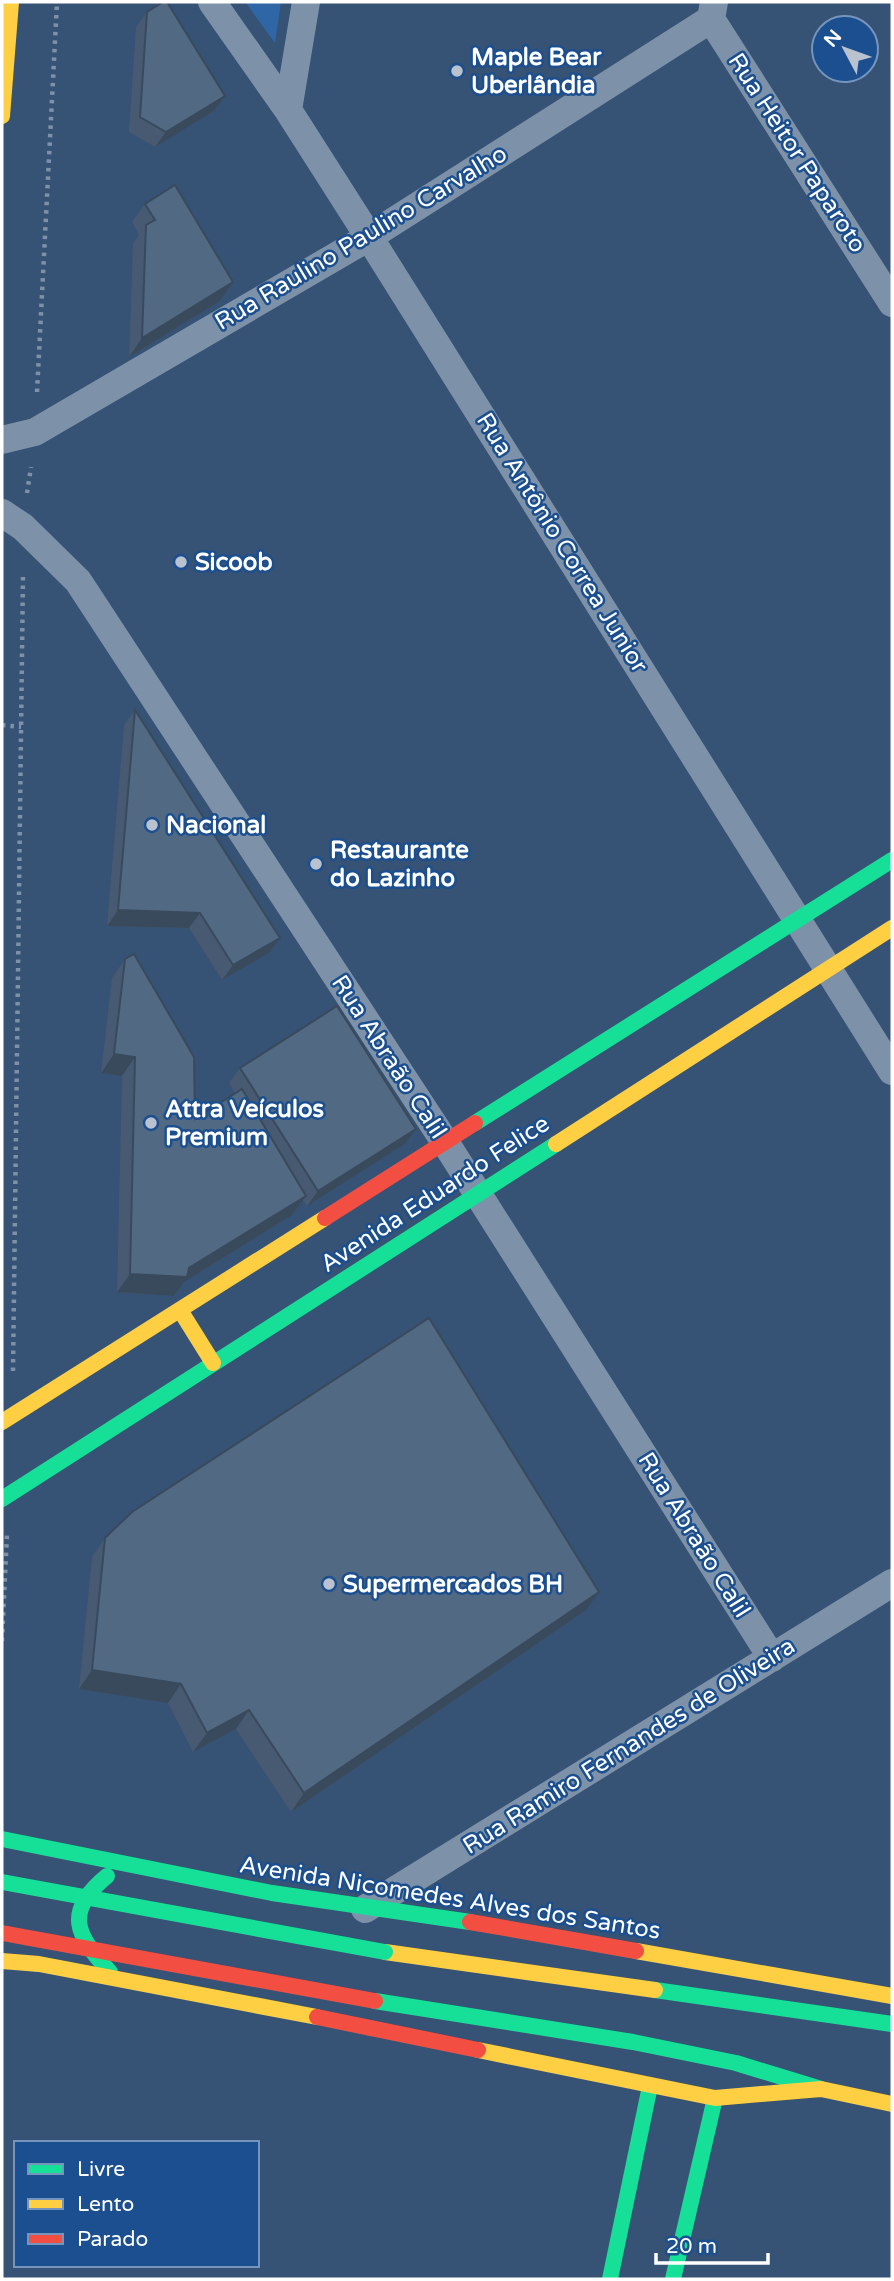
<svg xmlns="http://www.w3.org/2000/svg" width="894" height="2281" font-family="'Varela Round',sans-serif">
<rect width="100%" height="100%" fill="#365274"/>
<path fill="#2f66a5" d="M245 2H281L275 43Z"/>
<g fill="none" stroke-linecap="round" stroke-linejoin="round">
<path stroke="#7d92a8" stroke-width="4.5" stroke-dasharray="3.5 5" stroke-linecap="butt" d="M37 392 57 2
M27 493 31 467
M2 725 21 727
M13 1371 23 575
M2 1641 7 1534"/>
<path stroke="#7d92a8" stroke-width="28" d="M212 2 288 110
M306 2 288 110 369 237 892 1071
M714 2 711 19 892 303
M2 440 35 432 369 237 711 19
M2 513 23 527 78 581 445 1142 772 1658
M365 1909 892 1583"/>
<path stroke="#16e098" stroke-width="16" d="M475 1123 892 860
M2 1499 556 1144
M2 1839 272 1893 470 1922
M107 1876C63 1912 76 1935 110 1972
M655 1990 892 2024
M375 2001 633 2042 736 2063 821 2089
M610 2279 650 2086
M673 2279 715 2098"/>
<path stroke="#ffcf43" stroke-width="16" d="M2 116 11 2
M556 1144 892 928
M180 1310 213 1363
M2 1422 325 1218
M636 1951 892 1996
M385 1952 655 1990
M2 1961 39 1964 317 2017
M478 2050 715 2098 821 2089 892 2104"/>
<path stroke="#f24e42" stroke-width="16" d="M325 1218 475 1123
M470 1922 636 1951
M317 2017 478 2050"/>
<path stroke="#16e098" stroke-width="16" d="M2 1882 385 1952"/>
<path stroke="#f24e42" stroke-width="16" d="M2 1933 375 2001"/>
</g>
<path fill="#475a72" d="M147 12 225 96 214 111 155 147 129 132 136 27Z
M145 204 233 282 220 301 129 357 133 244 139 235 132 222Z
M135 710 280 938 269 953 222 980 189 928 107 926 124 725Z
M125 959 195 1119 235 1093 229 1083 240 1068 405 1144 307 1206 303 1200 292 1215 184 1282 174 1296 117 1292 122 1076 101 1073 112 978Z
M105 1538 586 1610 291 1812 236 1729 193 1752 168 1703 79 1689 92 1557Z"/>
<path fill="#394a5c" d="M225 96 214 111 155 147 166 132Z
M233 282 220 301 129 357 142 338Z
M118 910 200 913 189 928 107 926Z
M280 938 269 953 222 980 233 965Z
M114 1054 135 1057 122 1076 101 1073Z
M416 1129 405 1144 307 1206 318 1191Z
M306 1196 292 1215 184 1282 174 1296 117 1292 130 1274 189 1268Z
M599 1592 586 1610 291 1812 304 1793Z
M92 1670 181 1684 168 1703 79 1689Z
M249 1710 236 1729 193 1752 207 1733Z"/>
<path fill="#526984" stroke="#394a5c" stroke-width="2" d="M163 2H167L225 96 166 132 140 117 147 12Z
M175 185 233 282 142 338 146 225 155 220 145 204Z
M135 710 280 938 233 965 200 913 118 910Z
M134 954 194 1057 195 1119 242 1089 306 1196 189 1268 187 1277 130 1274 135 1057 114 1054 125 959Z
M337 1006 416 1129 318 1191 240 1068Z
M429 1318 599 1592 304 1793 249 1710 207 1733 181 1684 92 1670 105 1538 132 1512Z"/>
<g fill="#b9c2ce" stroke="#1b4f8f" stroke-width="2.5">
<circle cx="457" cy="71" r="7"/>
<circle cx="181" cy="562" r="7"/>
<circle cx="152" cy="825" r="7"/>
<circle cx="316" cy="864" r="7"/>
<circle cx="151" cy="1123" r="7"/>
<circle cx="329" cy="1584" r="7"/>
</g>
<g text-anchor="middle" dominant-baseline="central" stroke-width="5" stroke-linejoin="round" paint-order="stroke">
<g font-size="24" font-weight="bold" fill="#fff" stroke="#1b4f8f" text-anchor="start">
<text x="471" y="57">Maple Bear<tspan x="471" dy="28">Uberlândia</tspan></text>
<text x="195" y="562">Sicoob</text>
<text x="166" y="825">Nacional</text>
<text x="330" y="850">Restaurante<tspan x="330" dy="28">do Lazinho</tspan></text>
<text x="165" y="1109">Attra Veículos<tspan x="165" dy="28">Premium</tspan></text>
<text x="343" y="1584">Supermercados BH</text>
</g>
<g font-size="24" fill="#fff" stroke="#1b4f8f">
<text transform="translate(797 153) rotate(57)">Rua Heitor Paparoto</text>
<text transform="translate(361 238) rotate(-31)">Rua Raulino Paulino Carvalho</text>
<text transform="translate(562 543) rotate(58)">Rua Antônio Correa Junior</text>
<text transform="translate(389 1057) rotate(57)">Rua Abraão Calil</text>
<text transform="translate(435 1194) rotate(-33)">Avenida Eduardo Felice</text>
<text transform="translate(694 1535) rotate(58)">Rua Abraão Calil</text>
<text transform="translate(629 1746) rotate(-32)">Rua Ramiro Fernandes de Oliveira</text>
<text transform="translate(450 1898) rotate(9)">Avenida Nicomedes Alves dos Santos</text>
</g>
</g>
<rect width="894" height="2281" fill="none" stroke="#ffffff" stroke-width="7"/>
<rect x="14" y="2141" width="245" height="126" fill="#1b4f8f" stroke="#7695bc" stroke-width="2"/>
<rect x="28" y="2164" width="35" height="10" fill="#16e098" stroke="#7695bc" stroke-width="2"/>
<text x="77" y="2176" font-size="21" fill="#ffffff">Livre</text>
<rect x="28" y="2199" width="35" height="10" fill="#ffcf43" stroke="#7695bc" stroke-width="2"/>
<text x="77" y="2211" font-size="21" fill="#ffffff">Lento</text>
<rect x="28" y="2234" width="35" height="10" fill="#f24e42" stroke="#7695bc" stroke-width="2"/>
<text x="77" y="2246" font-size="21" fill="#ffffff">Parado</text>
<g transform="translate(845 49) rotate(311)"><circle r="33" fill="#1b4f8f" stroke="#7695bc" stroke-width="2"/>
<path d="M0-5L12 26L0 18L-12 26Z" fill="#b9c2ce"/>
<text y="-10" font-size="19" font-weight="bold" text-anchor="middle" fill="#ffffff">N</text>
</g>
<path d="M656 2253v10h112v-10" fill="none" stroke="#ffffff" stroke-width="3.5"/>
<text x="666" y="2253" font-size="21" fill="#ffffff" stroke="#1b4f8f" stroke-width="5" paint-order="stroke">20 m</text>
</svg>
